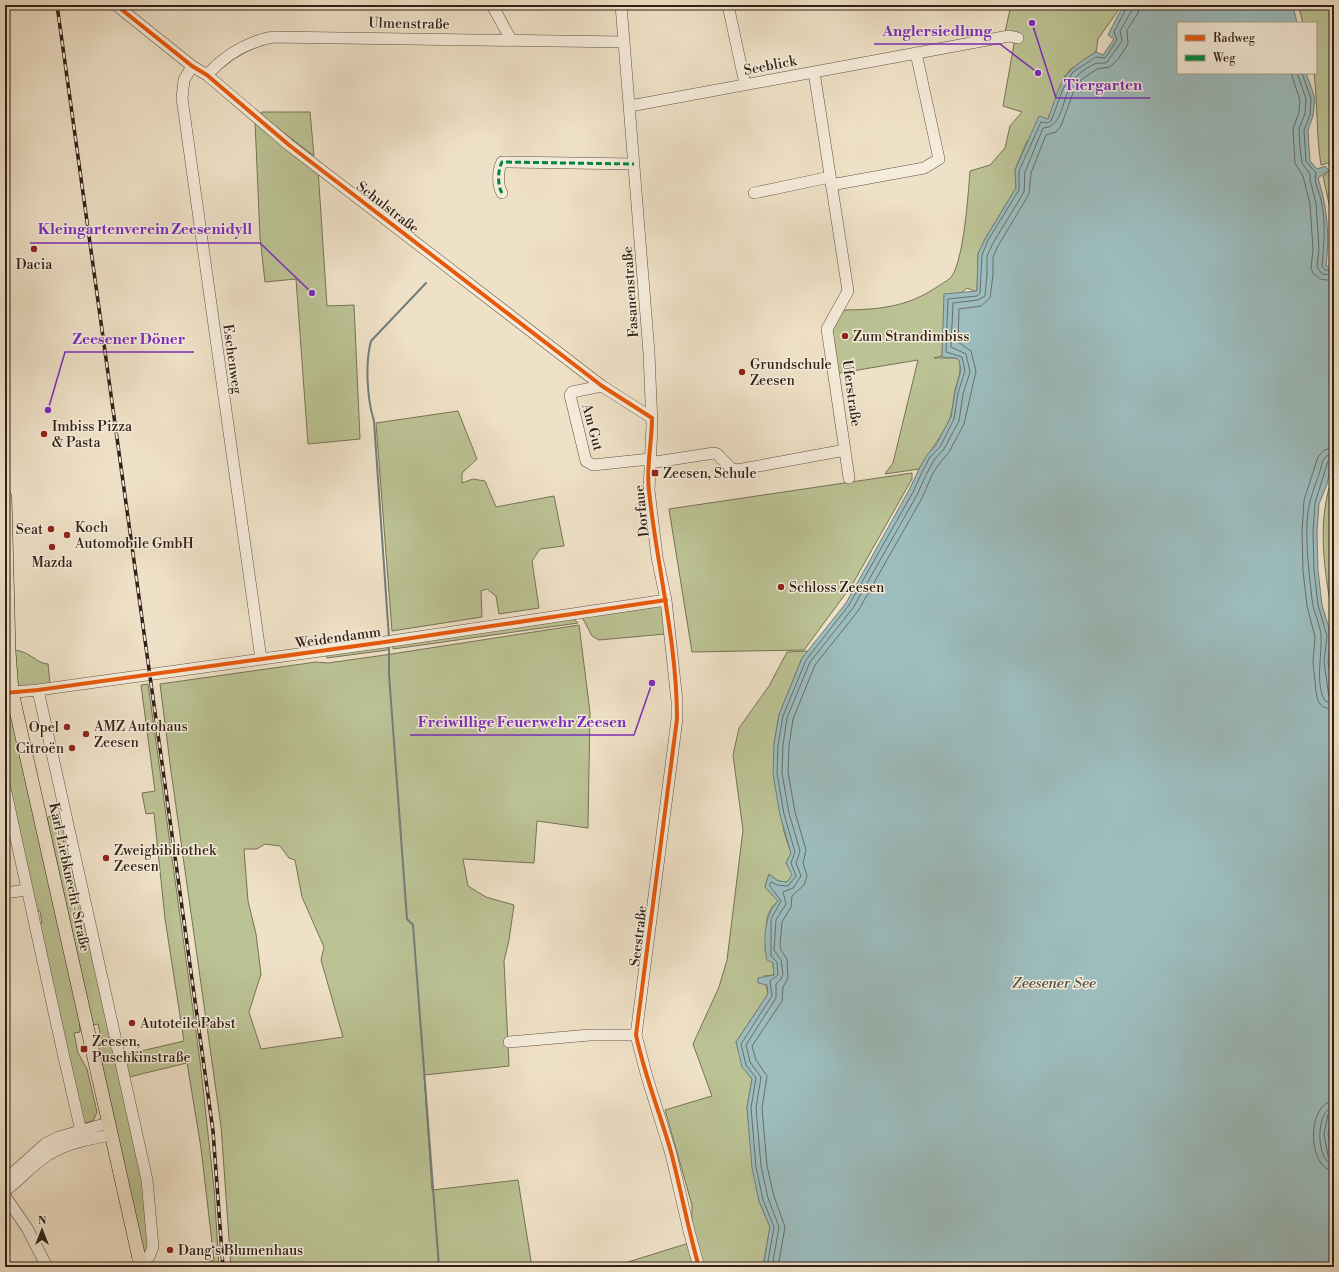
<svg xmlns="http://www.w3.org/2000/svg" width="1339" height="1272" font-family="'Libre Bodoni',serif">
<rect width="100%" height="100%" fill="#efe1c7"/>
<filter id="stains"><feTurbulence type="fractalNoise" baseFrequency=".005" numOctaves="4"/><feColorMatrix values="0 0 0 0 .2 0 0 0 0 .09 0 0 0 0 .02 0 0 0 .5 -.17"/></filter>
<radialGradient id="worn" r=".72"><stop offset=".6" stop-color="#630" stop-opacity="0"/><stop offset="1" stop-color="#630" stop-opacity=".3"/></radialGradient>
<path fill="#bbc294" stroke="#767256" fill-rule="evenodd" d="M1011,5H1122L1098,39L1096,52L1071,69L1064,77L1048,119L1027,141L1015,170L1016,188L985,239L978,254L977,292L967,288L961,293L945,295L942,356L934,358H956L959,360C962,372 958,379 955,390C953,399 953,410 950,418C942,437 929,451 919,469L885,474L893,463L918,360L834,374L828,330L838,310C877,310 907,308 940,285C943,283 950,279 952,276C964,257 968,196 970,171L990,165L1005,148L1010,126L1022,112L1003,106L1014,44L1018,36L1003,41Z
M1298,5H1334V227L1323,176L1332,169L1328,163L1321,165C1316,135 1318,104 1314,73H1316V23H1303Z
M262,112H310L314,156L261,115Z
M255,121L318,169L327,306L354,305L360,439L308,444L296,279L265,282L260,237Z
M458,411L477,459L462,473V483L473,479L485,481L496,507L554,496L564,546L540,549L532,561L539,608L499,614L496,596L487,589L481,591L482,617L392,631L376,423Z
M912,473V479L852,585L804,650L692,652L669,509Z
M1334,473V624C1325,575 1315,521 1334,473Z
M661,605L665,634L599,640L592,636L582,617Z
M573,618L578,623L393,649V643Z
M579,625L590,712L588,828L537,821L534,863L463,859L468,886L486,897L514,905L509,940L504,961L509,1066L424,1075L432,1190L518,1180L532,1267H231L221,1126L171,771L160,684L316,662L328,663L385,655ZM265,844L280,846L289,858L295,860L302,897L324,947L321,960L343,1037L261,1049L249,1012L261,974L256,934L248,901L244,849H257Z
M387,644V650L327,658L326,654Z
M14,650C30,651 37,664 48,664L50,684L20,688L16,682Z
M808,651L802,658L779,715L774,744L784,832L791,853L786,863L793,875L787,882L778,881L769,874L765,887L778,901L771,908L767,918L765,951L773,963L774,975L764,976L768,994L736,1042L747,1073L752,1079L747,1108L750,1137L759,1201L770,1227L763,1267H699L692,1243V1205L665,1110L712,1096L693,1044L719,987L727,960L743,830L733,755L739,728L769,686L787,652Z
M148,684L200,1061L214,1188L219,1267H192L214,1260L201,1148L187,1063L129,1077L124,1055L184,1041L165,919L154,813L146,814L142,793L155,791L141,685Z
M5,712H10L18,738L79,1009L80,1032L74,1033L78,1053L87,1069L97,1112L93,1121L82,1124L38,924L42,923L40,911H37L34,908L5,774Z
M55,813L62,815L67,837L63,838L71,871L76,870L138,1147L150,1247L144,1253L97,1042L102,1041L98,1024L93,1025L47,818Z
M689,1243L695,1267H612Z"/>
<path fill="#9cbcbd" stroke="#727e7b" d="M1125,5H1293L1297,23H1178V73H1306L1315,98L1313,116L1308,130L1309,147L1310,161L1317,169L1325,166L1329,170L1318,178C1327,206 1330,236 1326,266L1334,267V452L1327,484L1319,504L1317,532L1318,570L1322,605L1331,635L1328,661L1334,705V1107L1328,1134L1334,1166V1267H763L770,1227L759,1201L752,1168L747,1107L752,1079L742,1067L736,1042L768,994L767,985L758,983V978L774,975L773,963L767,960C763,941 764,915 778,901L765,887L769,874L778,881L787,882L792,875L786,863L791,853L780,815L773,774L774,744L779,715L802,658L846,603L909,490L919,469L927,455L936,445L951,417L955,392L961,370L959,360L956,358L942,357L944,294L977,291L978,254L985,239L1016,188L1015,170L1039,116L1048,119C1062,81 1059,74 1096,52L1103,55L1114,39L1108,35L1119,13Z"/>
<g fill="none" stroke-linecap="round" stroke-linejoin="round">
<path stroke="#676e6a" stroke-width="1" d="M1291,73L1300,100L1299,112L1293,129L1295,163L1303,176L1310,204L1313,249L1311,269L1314,274L1320,279L1334,281
M1297,73L1306,99L1305,114L1299,128L1300,147L1302,163L1310,174V180L1316,203L1319,249L1317,267L1322,274L1334,275
M1302,73L1311,99L1310,115L1304,130L1306,161L1316,173C1313,181 1319,191 1321,200C1326,220 1324,245 1322,266L1325,270H1334
M1334,447L1324,450L1318,457L1304,500L1302,532L1303,571L1307,606L1315,637L1313,662L1316,692L1318,701L1323,707L1334,710
M1334,453L1328,455L1323,460C1320,474 1314,487 1310,501C1303,528 1309,571 1312,599C1313,612 1321,625 1321,637C1322,656 1315,684 1325,701L1334,704
M1334,458L1328,461L1315,503L1313,532L1314,570L1318,605L1327,636L1324,662L1329,697L1334,699
M1334,1101C1306,1102 1307,1170 1334,1171
M1334,1107C1315,1108 1315,1163 1334,1165
M1334,1112L1328,1114L1324,1134L1328,1156L1334,1159
M767,1267L774,1227L763,1200L756,1167L751,1108L756,1078L746,1065L741,1044L772,996L770,981L778,975L777,962L771,956V919L781,901L770,886V883L772,882L777,885L788,886L796,876L791,863L795,852L784,814L777,773L778,745L783,716L806,660L849,605L913,492L923,470L930,457L940,447L954,419L958,393L965,371L962,357L946,352L948,299L977,296L980,293L982,255L988,240L1019,190V171L1041,122L1048,123L1051,121L1063,89L1073,72L1096,57L1105,58L1117,40L1114,32L1128,5
M772,1267L779,1227L768,1198L761,1166L756,1108L761,1077L750,1062L746,1045L776,998V984L781,979L783,974L781,960L774,950L776,920L786,904L783,892L793,888L801,876L796,863L800,851L789,813L782,773L783,745L787,718L810,662L853,608L917,495L927,473L934,460L944,449L959,421L963,394L970,372L966,354L951,347L953,303L978,300L985,296L987,274V256L993,243L1024,192L1025,172L1041,133L1043,128C1065,128 1062,89 1077,76C1081,72 1093,63 1098,63C1102,63 1103,64 1107,62L1122,41L1120,31L1132,10L1133,5
M778,1267L785,1227L774,1196L767,1166L762,1108L767,1076L756,1060L752,1046L782,1001L783,987L788,978L787,959L781,950L780,946L782,922L791,907L792,896L804,885L807,876L803,863L806,850L795,812L788,772L789,746L793,719L815,665L858,611L922,498L932,475L939,464L949,452L964,424L976,371L971,351L958,342L959,309L981,306L990,298L993,275V257L998,246L1029,194L1031,173L1046,135L1056,132L1061,126L1073,93L1081,80L1097,69L1110,67L1119,58L1128,44L1127,30L1138,13L1139,5"/>
<path stroke="#727e7b" stroke-width="2" d="M389,638L374,421C367,399 365,363 371,341L426,283
M389,644V674L407,919L413,925L439,1267"/>
<g stroke="#615143" stroke-width="12">
<path id="minor" d="M116,5L192,66L207,75L289,145L602,386L652,418
M492,5L509,36V40
M621,5L649,353L652,426L649,490L657,557L666,600L677,701V719L636,1035L647,1077L671,1154L689,1231L699,1267
M728,5L745,84
M192,66L184,80L182,98L261,659
M814,72L848,291L827,329L849,478
M207,75C225,55 246,42 273,37L623,42
M630,106L1009,36L1018,38
M831,185L924,168L939,159L916,53
M502,193C497,185 498,169 502,162L634,164
M754,193L830,177
M602,386L572,392L570,395L586,461L593,465L650,459
M649,463L714,453L717,454L732,469L737,470L845,450
M38,690L147,1180L153,1247L149,1257L138,1260
M5,693L38,690L385,642L666,600
M5,788L63,1053L83,1140
M5,893L26,890
M509,1042L590,1035H636
M5,1180L45,1144L59,1137L108,1123
M5,1191C20,1180 32,1165 48,1155C66,1143 89,1139 110,1135
M5,1196L27,1228L47,1267"/>
</g>
<g stroke="#322117" stroke-width="14">
<path id="major" d="M5,497L9,652L12,692L141,1267"/>
</g>
<use href="#minor" stroke="#f5ecdb" stroke-width="11"/>
<use href="#major" stroke="#efe1c7" stroke-width="13"/>
<g stroke="#322117" stroke-width="3.5">
<path id="rail" d="M57,5L213,1131L223,1267"/>
</g>
<use href="#rail" stroke="#f5ecdb" stroke-width="2" stroke-dasharray="6" stroke-linecap="butt"/>
<path stroke="#00873e" stroke-width="3" stroke-dasharray="6 3" stroke-linecap="butt" d="M502,193C497,185 498,169 502,162L634,164"/>
<g stroke="#f5ecdb" stroke-width="6">
<path id="cycleway" d="M116,5L192,66L207,75L289,145L602,386L652,418C652,442 646,467 649,491C657,567 677,642 677,719L636,1035C644,1074 660,1113 671,1152C681,1190 688,1229 699,1267
M5,693L38,690L385,642L666,600"/>
</g>
<use href="#cycleway" stroke="#e8590c" stroke-width="4"/>
</g>
<g fill="#8f2418" stroke="#f5ecdb" stroke-width="1.5">
<circle cx="34" cy="249" r="4"/>
<circle cx="845" cy="336" r="4"/>
<circle cx="742" cy="372" r="4"/>
<circle cx="44" cy="434" r="4"/>
<rect x="651" y="469" width="8" height="8" rx="2"/>
<circle cx="51" cy="529" r="4"/>
<circle cx="67" cy="535" r="4"/>
<circle cx="52" cy="547" r="4"/>
<circle cx="781" cy="587" r="4"/>
<circle cx="67" cy="727" r="4"/>
<circle cx="86" cy="734" r="4"/>
<circle cx="72" cy="748" r="4"/>
<circle cx="106" cy="858" r="4"/>
<circle cx="132" cy="1023" r="4"/>
<rect x="80" y="1045" width="8" height="8" rx="2"/>
<circle cx="170" cy="1250" r="4"/>
</g>
<g text-anchor="middle" stroke-width="3" stroke-linejoin="round" paint-order="stroke">
<g font-size="14" fill="#322117" stroke="#f5ecdb">
<text transform="translate(409 23) rotate(1)" y="5">Ulmenstraße</text>
<text transform="translate(770 65) rotate(-11)" y="5">Seeblick</text>
<text transform="translate(388 207) rotate(38)" y="5">Schulstraße</text>
<text transform="translate(630 292) rotate(-94)" y="5">Fasanenstraße</text>
<text transform="translate(233 359) rotate(82)" y="5">Eschenweg</text>
<text transform="translate(852 393) rotate(82)" y="5">Uferstraße</text>
<text transform="translate(593 427) rotate(75)" y="5">Am Gut</text>
<text transform="translate(641 511) rotate(-96)" y="5">Dorfaue</text>
<text transform="translate(338 637) rotate(-8)" y="5">Weidendamm</text>
<text transform="translate(70 877) rotate(78)" y="5">Karl-Liebknecht-Straße</text>
<text transform="translate(638 936) rotate(-83)" y="5">Seestraße</text>
</g>
<g font-size="14" fill="#322117" stroke="#f5ecdb" text-anchor="start">
<text x="34" y="269" text-anchor="middle">Dacia</text>
<text x="853" y="341">Zum Strandimbiss</text>
<text x="750" y="369">Grundschule<tspan x="750" dy="16">Zeesen</tspan></text>
<text x="52" y="431">Imbiss Pizza<tspan x="52" dy="16">&amp; Pasta</tspan></text>
<text x="663" y="478">Zeesen, Schule</text>
<text x="75" y="532">Koch<tspan x="75" dy="16">Automobile GmbH</tspan></text>
<text x="43" y="534" text-anchor="end">Seat</text>
<text x="52" y="567" text-anchor="middle">Mazda</text>
<text x="789" y="592">Schloss Zeesen</text>
<text x="94" y="731">AMZ Autohaus<tspan x="94" dy="16">Zeesen</tspan></text>
<text x="59" y="732" text-anchor="end">Opel</text>
<text x="64" y="753" text-anchor="end">Citroën</text>
<text x="114" y="855">Zweigbibliothek<tspan x="114" dy="16">Zeesen</tspan></text>
<text x="140" y="1028">Autoteile Pabst</text>
<text x="92" y="1046">Zeesen,<tspan x="92" dy="16">Puschkinstraße</tspan></text>
<text x="178" y="1255">Dang‘s Blumenhaus</text>
</g>
<g font-size="15" font-style="italic" fill="#525049" stroke="#f5ecdb">
<text x="1054" y="988">Zeesener See</text>
</g>
</g>
<path fill="none" stroke="#7b2cbf" stroke-width="1.5" d="M1038 73L1000 44H874M1032 23L1056 98H1150M312 293L260 243H30M48 410L65 352H194M652 683L634 735H410"/>
<g fill="#7b2cbf" stroke="#f5ecdb" stroke-width="1.5">
<circle cx="1038" cy="73" r="4"/>
<circle cx="1032" cy="23" r="4"/>
<circle cx="312" cy="293" r="4"/>
<circle cx="48" cy="410" r="4"/>
<circle cx="652" cy="683" r="4"/>
</g>
<g font-size="15" text-anchor="middle" font-weight="bold" fill="#7b2cbf" stroke="#f5ecdb" stroke-width="3" stroke-linejoin="round" paint-order="stroke">
<text x="937" y="36">Anglersiedlung</text>
<text x="1103" y="90">Tiergarten</text>
<text x="145" y="234">Kleingartenverein Zeesenidyll</text>
<text x="129" y="344">Zeesener Döner</text>
<text x="522" y="727">Freiwillige Feuerwehr Zeesen</text>
</g>
<rect width="1339" height="1272" fill="none" stroke="#efe1c7" stroke-width="20"/>
<rect x="6" y="6" width="1327" height="1260" fill="none" stroke="#322117" stroke-width="2"/>
<rect x="10" y="10" width="1319" height="1252" fill="none" stroke="#322117"/>
<rect x="1177" y="22" width="140" height="52" fill="#f5ecdb" stroke="#a79b8d"/>
<rect x="1185" y="35" width="20" height="6" fill="#e8590c" stroke="#a79b8d"/>
<text x="1213" y="42" font-size="12" fill="#322117">Radweg</text>
<rect x="1185" y="55" width="20" height="6" fill="#00873e" stroke="#a79b8d"/>
<text x="1213" y="62" font-size="12" fill="#322117">Weg</text>
<g transform="translate(42 1230)" stroke="#f5ecdb" stroke-width="3" paint-order="stroke">
<path d="M0-3L7 15L0 10L-7 15Z" fill="#322117"/>
<text y="-6" font-size="11" font-weight="bold" text-anchor="middle" fill="#322117">N</text>
</g>
<rect width="100%" height="100%" filter="url(#stains)"/>
<rect width="100%" height="100%" fill="url(#worn)"/>
</svg>
